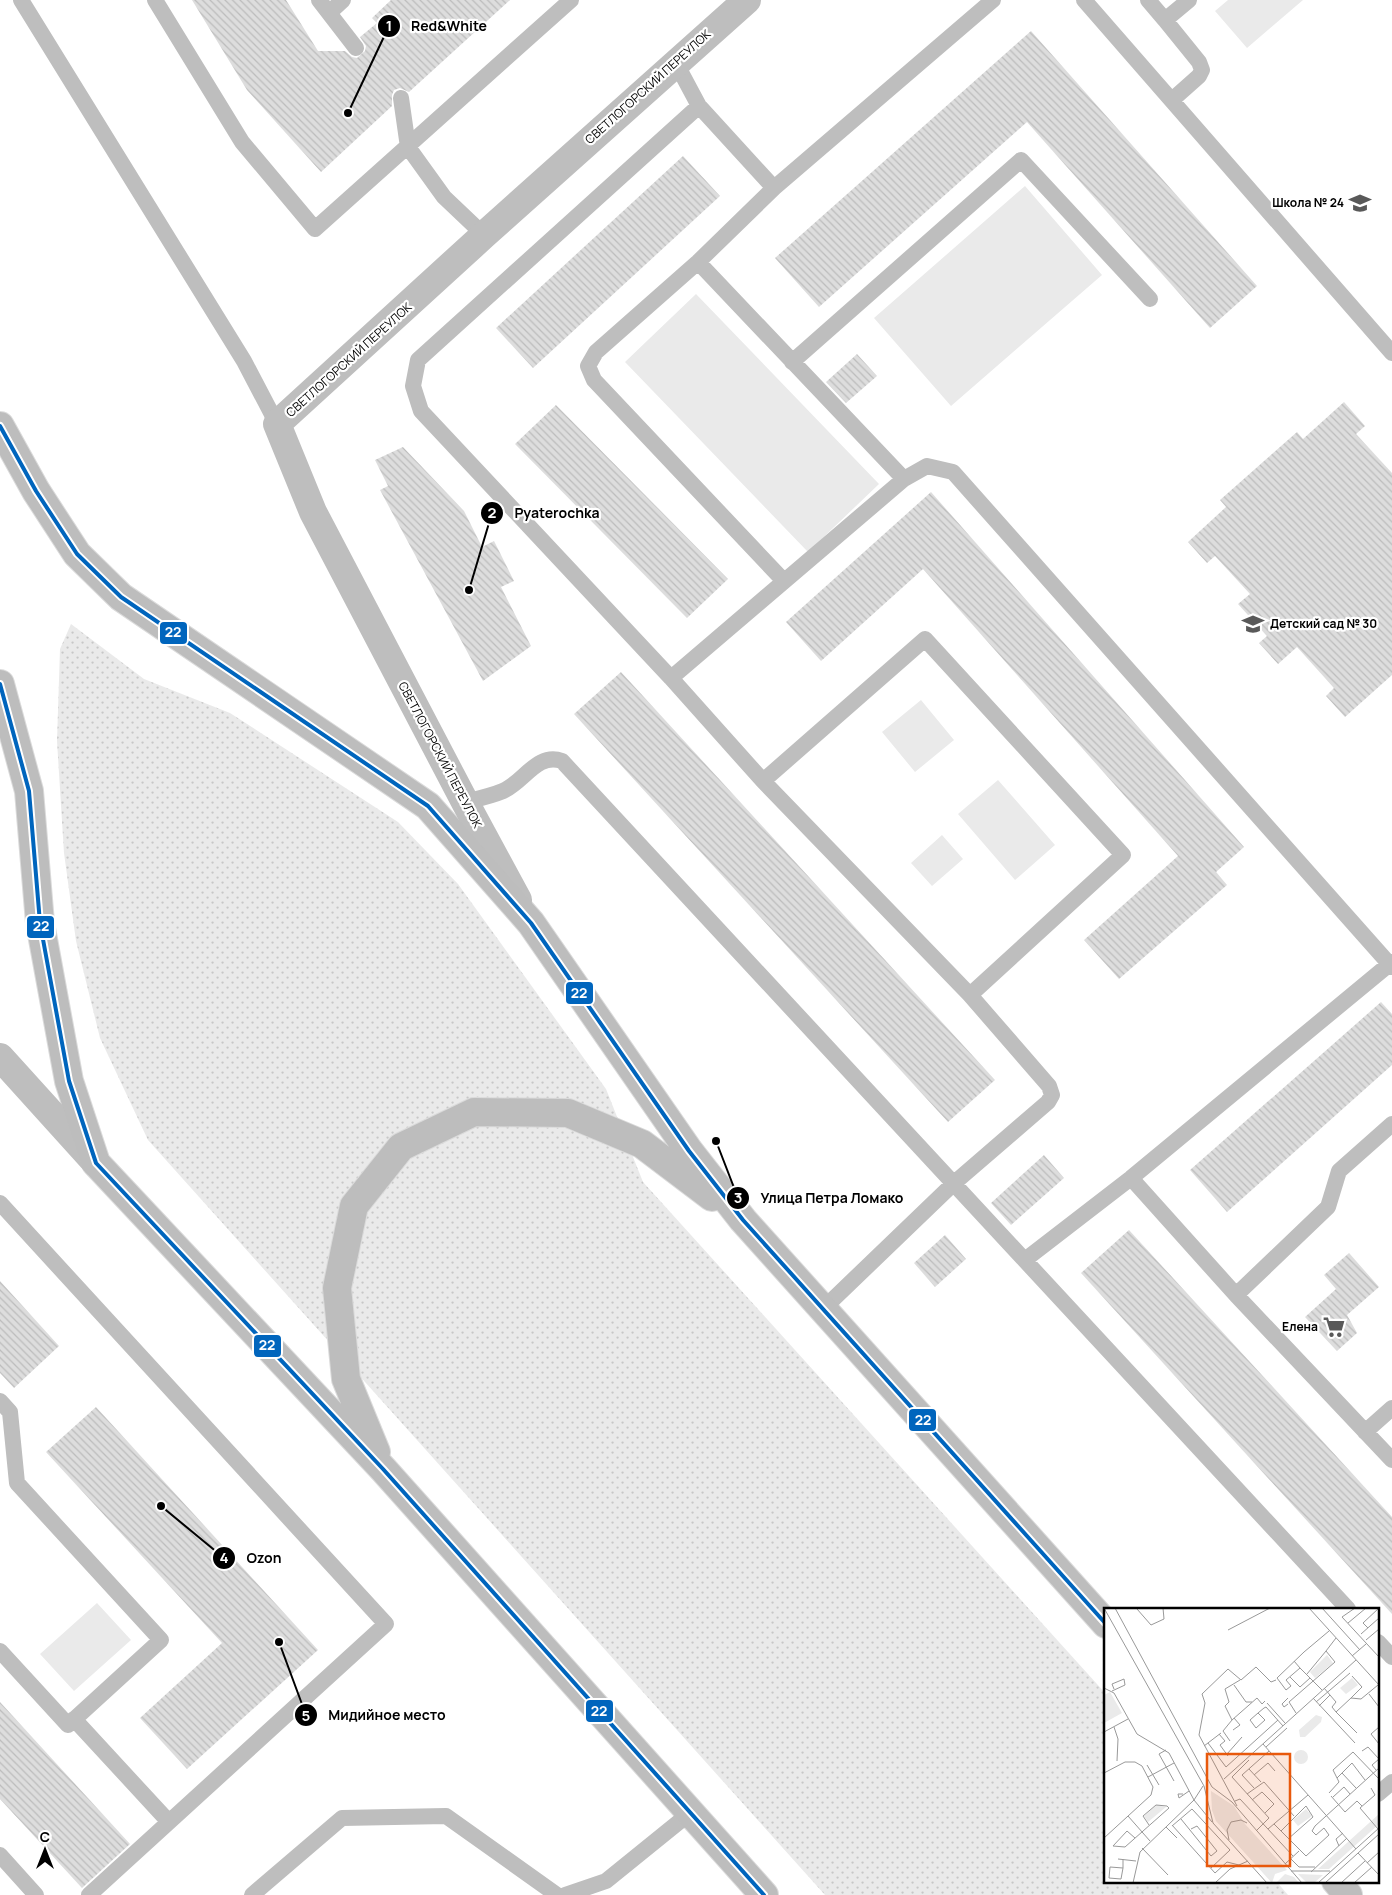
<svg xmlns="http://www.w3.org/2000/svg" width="1392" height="1895" font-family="Manrope,sans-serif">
<defs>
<pattern id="grass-dots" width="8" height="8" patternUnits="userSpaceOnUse" patternTransform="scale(1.25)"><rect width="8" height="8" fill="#eaeaea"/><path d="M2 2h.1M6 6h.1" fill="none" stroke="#c7c7c7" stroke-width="1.8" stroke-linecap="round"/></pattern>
<pattern id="building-back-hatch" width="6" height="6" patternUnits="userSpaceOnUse" patternTransform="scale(1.25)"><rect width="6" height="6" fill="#ddd"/><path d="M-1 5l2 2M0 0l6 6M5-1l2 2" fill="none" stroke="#bcbcbc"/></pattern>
</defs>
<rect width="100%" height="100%" fill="#fff"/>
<path fill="url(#grass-dots)" d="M71,624L144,679L230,713L398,822L458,884L606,1089L643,1182L1106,1694V1881H1276L1288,1895H825L148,1140L100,1038L76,941L64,853L57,741L60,649Z"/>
<path fill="#eaeaea" d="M1228,0H1303L1247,48L1215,11Z
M1025,186L1102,275L951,406L874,318Z
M696,294L879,484L808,552L625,362Z
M921,700L954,740L915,772L882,732Z
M998,780L1055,845L1015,880L958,814Z
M942,835L963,859L932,886L911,863Z
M97,1603L131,1640L74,1691L40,1654Z"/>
<path fill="url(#building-back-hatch)" d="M192,0H286L318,51H345L352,57L357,58L365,51L366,46L360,37L377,23L372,18L391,0H510L409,92L400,88L394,90L392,95V106L321,172L247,90Z
M1031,31L1257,286L1210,328L1027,122L819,307L775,258Z
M683,156L720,196L533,368L496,328Z
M857,354L877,376L846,403L826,382Z
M1344,402L1365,426L1356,434L1392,473V675L1345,717L1326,696L1334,688L1297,647L1278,664L1259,643L1267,636L1238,604L1250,594L1215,556L1207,563L1188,542L1226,507L1220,500L1297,432L1303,439Z
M556,405L728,579L687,618L515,444Z
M403,447L464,511L482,547L494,541L514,581L501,587L531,646L483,681L380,490L388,486L375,460Z
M931,492L1244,847L1216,872L1227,885L1119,979L1084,940L1178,856L923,569L821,661L786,622Z
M621,672L995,1080L948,1122L574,714Z
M1381,1002L1392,1014V1065L1227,1212L1190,1170Z
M1044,1155L1064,1178L1011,1225L991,1203Z
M1129,1230L1392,1517V1614L1081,1273Z
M945,1235L966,1259L935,1287L914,1263Z
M1349,1253L1379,1287L1347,1315L1357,1333L1337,1351L1305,1317L1336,1289L1324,1275Z
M0,1281L59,1346L14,1388L0,1373Z
M96,1407L318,1650L187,1769L140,1718L222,1643L46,1452Z
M0,1702L130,1844L82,1888L0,1799Z"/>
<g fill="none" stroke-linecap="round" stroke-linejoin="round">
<g stroke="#dbdbdb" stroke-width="30">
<path id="primary" d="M0,426L36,491L77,554L121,597L428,806L531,923L689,1151L743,1220L1106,1624
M0,684L29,791L40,923L69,1081L96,1163L383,1469L764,1895
M376,1452L346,1379L337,1288L354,1206L401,1147L474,1112L568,1113L642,1144L712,1197
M1336,1881L1348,1895"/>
</g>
<path stroke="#bebebe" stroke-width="16" d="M21,0L244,361L277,424
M155,0L242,142L315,229L571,0
M319,0L356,48
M1084,0L1392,353
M1148,0L1165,20
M330,12L343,0
M676,63L699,106L774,188
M401,98L408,147L444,197L484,235
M1172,100L1199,76L1202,70L1199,62L1165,20L1189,0
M699,106L418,360L413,386L421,411L671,678L763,781L970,995L1049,1086L1052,1095L1048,1102L953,1184L823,1309
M698,262L904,479
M792,362L1021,160L1150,299
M783,580L594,380L588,366L596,352L698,262L774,188L993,0
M671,678L904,479L927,466L953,472L1392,967
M763,781L925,639L1123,855L970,995
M465,802C477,799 491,796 503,791C524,782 537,752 562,761L1348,1609
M1131,1178L1236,1295L1392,1460
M0,1203L386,1624L89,1895
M1026,1259L1131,1178L1392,962
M1236,1295L1328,1207L1339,1171L1392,1124
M0,1401L10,1412L17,1483L161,1640L68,1725L0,1651
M1365,1432L1392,1408
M1378,1642L1392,1657
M74,1719L169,1822
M1378,1794L1392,1782
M0,1855L36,1895
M252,1895L342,1818L446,1816L557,1895
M565,1895L606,1881L690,1813"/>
<path stroke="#bebebe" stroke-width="28" d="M518,900L465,802L313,512L277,424L484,235L747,0
M0,1057L96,1163"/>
<use href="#primary" stroke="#bdbdbd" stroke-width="28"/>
<g stroke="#fff" stroke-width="8">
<path id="bus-1" d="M0,426L36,491L77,554L121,597L428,806L531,923L689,1151L743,1220L1106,1624
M0,684L29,791L40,923L69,1081L96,1163L383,1469L764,1895"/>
</g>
<use href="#bus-1" stroke="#0065bd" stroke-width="4"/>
</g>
<defs>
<g id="school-bare" transform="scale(1.725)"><path d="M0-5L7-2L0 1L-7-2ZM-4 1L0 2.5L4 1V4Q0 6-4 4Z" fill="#595959" stroke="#fff" stroke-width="2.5" paint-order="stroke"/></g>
<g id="supermarket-bare" transform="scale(1.725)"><path d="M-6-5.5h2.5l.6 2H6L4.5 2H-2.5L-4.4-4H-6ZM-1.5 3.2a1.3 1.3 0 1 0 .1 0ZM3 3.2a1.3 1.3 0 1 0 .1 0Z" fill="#595959" stroke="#fff" stroke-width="2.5" paint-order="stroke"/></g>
</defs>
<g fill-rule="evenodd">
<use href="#school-bare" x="1360" y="203"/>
<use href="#school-bare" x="1253" y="624"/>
<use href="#supermarket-bare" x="1334" y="1327"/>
</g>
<g text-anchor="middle" stroke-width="4.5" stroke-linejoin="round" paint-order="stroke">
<g font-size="12" fill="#000" stroke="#fff">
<text transform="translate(648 87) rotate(-42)" y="4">СВЕТЛОГОРСКИЙ ПЕРЕУЛОК</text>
<text transform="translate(349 360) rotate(-42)" y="4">СВЕТЛОГОРСКИЙ ПЕРЕУЛОК</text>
<text transform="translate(440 755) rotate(62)" y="4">СВЕТЛОГОРСКИЙ ПЕРЕУЛОК</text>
</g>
<g font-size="12" font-weight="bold" fill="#000" stroke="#fff" text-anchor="end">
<text x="1344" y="207">Школа № 24</text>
<text x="1270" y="628" text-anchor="start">Детский сад № 30</text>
<text x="1318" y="1331">Елена</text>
</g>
</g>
<g transform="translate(1104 1608)">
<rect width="275" height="275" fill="#fff"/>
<path d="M6,84L18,105L0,115V87ZM107,183L130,198L141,216L183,262L171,266L168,275L112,213L108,202ZM275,206V216L225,261H214ZM181,266L190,269L195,275H172ZM194,266L219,267L210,275H203Z" fill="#eaeaea"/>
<path d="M223,47L229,55L211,70L206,64ZM248,70L254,77L242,86L236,80ZM212,107L218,109L217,114L201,129H196L195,122ZM190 149a7 7 0 1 1 14 0a7 7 0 1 1-14 0ZM52,197L62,199L44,214L40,208ZM202,201L208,208L194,218L189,212Z" fill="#eaeaea"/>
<path fill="none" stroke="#999" stroke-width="1" d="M0,0L100,178L109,215L163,275M11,0L108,179L128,194L198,275M205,0L275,77M218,0L256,42M251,0L238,9L275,49M33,1L47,17L60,11L59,0M244,15L262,0M264,20L259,15L275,0M124,22L166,0M257,26L275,10M262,32L275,21M248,48L262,36M190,53L196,60L182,72L187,78L182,82L173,70L200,44L225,23M196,60L218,82M203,66L222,43M186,69L196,79L206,70M130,77L142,94H148M0,80L10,85L33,126L65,145L90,192L108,214M220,80L232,94L228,99L232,104L247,90L257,91L274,77M8,83L21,77L20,71L8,76L10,81M265,86L275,99M184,90L178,96L180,99L184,96M209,90L251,135M247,90L258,79L248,68M212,94L246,65M163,95L181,115M215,98L226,87M232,104L253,125M154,105L161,112L152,120L146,112L154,105L160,100L162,99L179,118M192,105L185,94L231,54L222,43L232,30M128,112L153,90L158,96L161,93M10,119L14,131L13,153M275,119L267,126L275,136M129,122L136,117L130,110M0,124L24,111M115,126L121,133L116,137L124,148M126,133L119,123L128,112L121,98L125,94L121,81L136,72M104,135L122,159L174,112M159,136L252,241M100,138L117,125M162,139L183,120M62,142L55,146L70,173M258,143L264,139L275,151M123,146L138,129M145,152L128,169L165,210L152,223M43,157L55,177M145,161L157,174M272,162L268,157L275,151M0,165L21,154H31L38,158L49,179L47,187L0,230M238,165L252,180M150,167L164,155L171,163M44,169L70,155M233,170L248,155L261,172M120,171L252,52M150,180L138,167L165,143M267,180L271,187L256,200L274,221M225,185L235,174L229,162L249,144L275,171M79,186H74L75,190L85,183M143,186L160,174L190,208M227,188L241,204L253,193L258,198M229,189L240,179L246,186M90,192L99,178M148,192L158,184L170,196L161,205M131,193L136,191L189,248M133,198L95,127L101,95L98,86L124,61L137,72L152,59L167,74L172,72M24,208L46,233M77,211L107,248L113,243L93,218L87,221M170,216L202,248L225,227L220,220L212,227L208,223L211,218L275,160M68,217L111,265L123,254L139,258M68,218L88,201L126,242L107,260M62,219L73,230M164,221L204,187M177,223L202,198L209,209L184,231M31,230L23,223L9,238L21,239L65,200L63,198L52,197L39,208L45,217M125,232L123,222L127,214L137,212L143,215M235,238L232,231L239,225M38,240L64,267M254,245L275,267M14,251L32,253M187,251L195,259H211M263,255L275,244M181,256L195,243M19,260L17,271L5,270L6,259L19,260V251M187,263H226M207,264L243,230M29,275L36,244L90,192M111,275L126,261L144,253M214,275L275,220M221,275L275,226M237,275L261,253M250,275L268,259"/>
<path fill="#e8590c" fill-opacity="0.15" stroke="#e8590c" stroke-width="2.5" d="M103,146H186V258H103Z"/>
<rect width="275" height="275" fill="none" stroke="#000" stroke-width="2.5"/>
</g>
<path fill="none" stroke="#000" stroke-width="2" d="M348 113L389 26M469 590L492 513M716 1141L738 1198M161 1506L224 1558M279 1642L306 1715"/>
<g fill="#000" stroke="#fff" stroke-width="2">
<circle cx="348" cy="113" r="5"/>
<circle cx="469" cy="590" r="5"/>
<circle cx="716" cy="1141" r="5"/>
<circle cx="161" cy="1506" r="5"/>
<circle cx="279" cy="1642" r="5"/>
<circle cx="389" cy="26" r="12"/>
<circle cx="492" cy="513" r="12"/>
<circle cx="738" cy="1198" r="12"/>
<circle cx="224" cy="1558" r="12"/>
<circle cx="306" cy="1715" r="12"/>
</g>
<g font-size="15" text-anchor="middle" font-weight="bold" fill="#fff">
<text x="389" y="31">1</text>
<text x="492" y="518">2</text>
<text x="738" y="1203">3</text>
<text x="224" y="1563">4</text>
<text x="306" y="1721">5</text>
</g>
<g font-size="14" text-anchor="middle" font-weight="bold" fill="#000" stroke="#fff" stroke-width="4.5" stroke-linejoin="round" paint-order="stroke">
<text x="449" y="31">Red&amp;White</text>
<text x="557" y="518">Pyaterochka</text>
<text x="832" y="1203">Улица Петра Ломако</text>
<text x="264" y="1563">Ozon</text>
<text x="387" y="1720">Мидийное место</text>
</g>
<g stroke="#fff" stroke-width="2">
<rect x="159" y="621" width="29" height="24" rx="5" fill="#0065bd"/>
<rect x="26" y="915" width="29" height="24" rx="5" fill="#0065bd"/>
<rect x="565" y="981" width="29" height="24" rx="5" fill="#0065bd"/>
<rect x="253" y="1334" width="29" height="24" rx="5" fill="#0065bd"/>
<rect x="908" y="1408" width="29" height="24" rx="5" fill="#0065bd"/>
<rect x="585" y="1699" width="29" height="24" rx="5" fill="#0065bd"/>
</g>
<g font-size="14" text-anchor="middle" font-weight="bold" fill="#fff">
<text x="173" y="637">22</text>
<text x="41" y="931">22</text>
<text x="579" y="998">22</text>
<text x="267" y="1350">22</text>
<text x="923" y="1425">22</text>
<text x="599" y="1716">22</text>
</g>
<g transform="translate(45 1850)" stroke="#ffffff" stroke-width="4" paint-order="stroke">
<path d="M0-4L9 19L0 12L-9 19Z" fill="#000000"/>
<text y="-8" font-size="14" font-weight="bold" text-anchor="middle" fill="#000000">С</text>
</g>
</svg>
